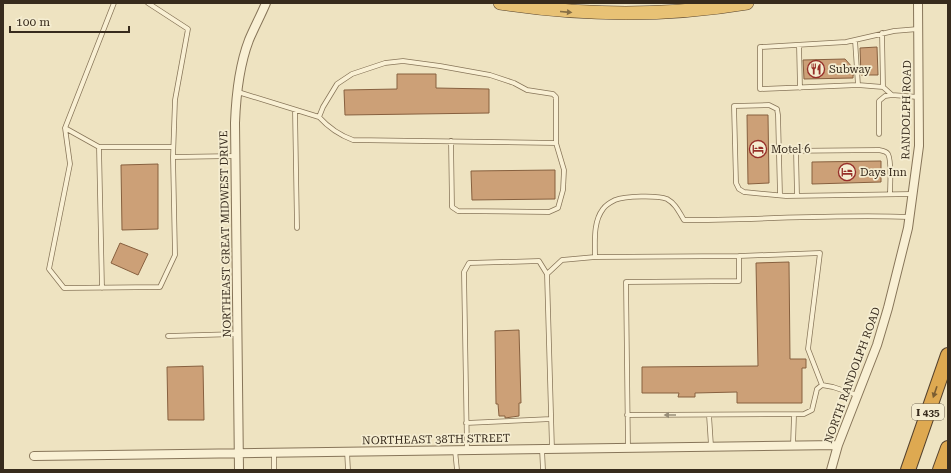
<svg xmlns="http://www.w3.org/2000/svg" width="951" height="473" font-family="'Roboto Serif',serif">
<rect width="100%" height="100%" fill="#eee3c1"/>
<path fill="#cca077" stroke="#87603f" d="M877,47L878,75H861L860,48Z
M845,59L853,68L854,75H853V78L804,79L803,60Z
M397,74H436V88L489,89V113L345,115L344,90L397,89Z
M747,115H768L769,183L748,184Z
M881,161V182L812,184V162Z
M158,164V229L122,230L121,165Z
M555,170V199L472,200L471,171Z
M120,243L148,254L138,275L111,263Z
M789,262L790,359H806V368H802V403H737V392L695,393V397H678L679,393H642V367L758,366L756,263Z
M519,330L521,403H519V416L505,418V416H499L498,404H496L495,331Z
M203,366L204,420H168L167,367Z"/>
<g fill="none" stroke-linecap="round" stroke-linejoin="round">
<g stroke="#877559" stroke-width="5.5">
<path id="service" d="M114,3L65,128L70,164L49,269L64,288L160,287L175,255L173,157L175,100L188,29L148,3
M918,29L894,31L846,42L760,47V89L858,85L883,87L892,95L918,97
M882,33L883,87
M855,40L858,85
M799,45L800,88
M238,92L319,117C329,128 339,135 353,140L556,143L564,170L563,190L558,208L549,212L458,211L452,207L451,141
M295,110L297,228
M319,117L323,107L337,84L352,74L385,63L403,61L440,66L490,75L514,83L527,90L553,94L556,97V143
M65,128L99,147
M879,134V101L885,96L892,95
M779,151L879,150C883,151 886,151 888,154C892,161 890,185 890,194
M796,151L797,196
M173,157L235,156
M780,195L778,115L777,109L769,105L734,106L736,183L739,189L744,192L786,196L912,194
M739,256L595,257C595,241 593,222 603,209C605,206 611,202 615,200C625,196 657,195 667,199C676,204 679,212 684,220C759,220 834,214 909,217
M547,274L562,260L595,257
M102,288L99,147H173
M168,336L237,334
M627,415L804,414L812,410L817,389L822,385L833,387L857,395
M709,415L711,446
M466,423L551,419
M793,445L794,415
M628,448L626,282L739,281V256L820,253L808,349L822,385
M542,449L543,470
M455,450L457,470
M467,450L464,272L469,263L539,261L547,274L552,449
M347,451L348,470
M274,453V470"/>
</g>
<g stroke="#877559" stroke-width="10">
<path id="minor" d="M34,456L838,445
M239,470L235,123C236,96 239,66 249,40C254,28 261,15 266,3
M831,470L838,445L877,345L888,308L908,228L919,146L918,3"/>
</g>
<g stroke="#55422d" stroke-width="14">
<path id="trunk" d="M500,3C584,16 663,17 747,3"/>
</g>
<g stroke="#55422d" stroke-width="16">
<path id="motorway" d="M908,470L948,355
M940,470L948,448"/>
</g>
<use href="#service" stroke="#f9f0d4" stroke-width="4"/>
<use href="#minor" stroke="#f9f0d4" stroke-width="8"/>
<use href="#trunk" stroke="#e8c275" stroke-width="13"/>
<use href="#motorway" stroke="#dea951" stroke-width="14"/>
</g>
<defs><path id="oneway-solid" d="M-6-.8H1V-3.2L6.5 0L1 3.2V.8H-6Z"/></defs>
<use fill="#876f45" href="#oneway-solid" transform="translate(566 12) rotate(5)"/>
<use fill="#7a5d32" href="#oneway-solid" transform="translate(935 392) rotate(109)"/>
<use fill="#988e78" href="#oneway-solid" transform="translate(670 415) rotate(-180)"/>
<defs>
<g id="restaurant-ring" transform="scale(0.9)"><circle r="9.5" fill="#f5edd1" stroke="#972f29" stroke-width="1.5"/><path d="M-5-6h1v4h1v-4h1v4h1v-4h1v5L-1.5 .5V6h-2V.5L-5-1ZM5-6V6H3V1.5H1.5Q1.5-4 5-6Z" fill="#972f29"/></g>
<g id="hotel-ring" transform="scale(0.9)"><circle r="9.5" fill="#f5edd1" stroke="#972f29" stroke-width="1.5"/><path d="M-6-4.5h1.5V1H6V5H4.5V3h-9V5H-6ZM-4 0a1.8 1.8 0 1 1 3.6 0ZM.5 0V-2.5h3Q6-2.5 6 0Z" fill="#972f29"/></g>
</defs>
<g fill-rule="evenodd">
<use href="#restaurant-ring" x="816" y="69"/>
<use href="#hotel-ring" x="758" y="149"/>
<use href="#hotel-ring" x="847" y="172"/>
</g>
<g text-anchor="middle" stroke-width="3.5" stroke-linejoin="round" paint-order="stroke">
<rect fill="#f5edd1" stroke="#706553" stroke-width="1" x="912" y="404" width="32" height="16" rx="3"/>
<g font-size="10" font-weight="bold" fill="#372b1d">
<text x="928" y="416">I 435</text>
</g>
<g font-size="11" fill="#372b1d" stroke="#f5edd1" text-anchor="start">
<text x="829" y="73">Subway</text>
<text x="771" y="153">Motel 6</text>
<text x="860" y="176">Days Inn</text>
</g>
<g font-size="11" fill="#372b1d" stroke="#f5edd1">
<text transform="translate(906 110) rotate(-89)" y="4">RANDOLPH ROAD</text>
<text transform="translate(225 234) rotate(-91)" y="4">NORTHEAST GREAT MIDWEST DRIVE</text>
<text transform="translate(852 375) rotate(-70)" y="4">NORTH RANDOLPH ROAD</text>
<text transform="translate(436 439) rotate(-1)" y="4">NORTHEAST 38TH STREET</text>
</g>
</g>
<rect width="951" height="473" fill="none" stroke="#372b1d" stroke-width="8"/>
<path d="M10 26v6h119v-6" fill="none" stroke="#372b1d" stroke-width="2"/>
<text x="16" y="26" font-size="12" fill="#372b1d" stroke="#f5edd1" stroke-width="3" paint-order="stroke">100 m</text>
</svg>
